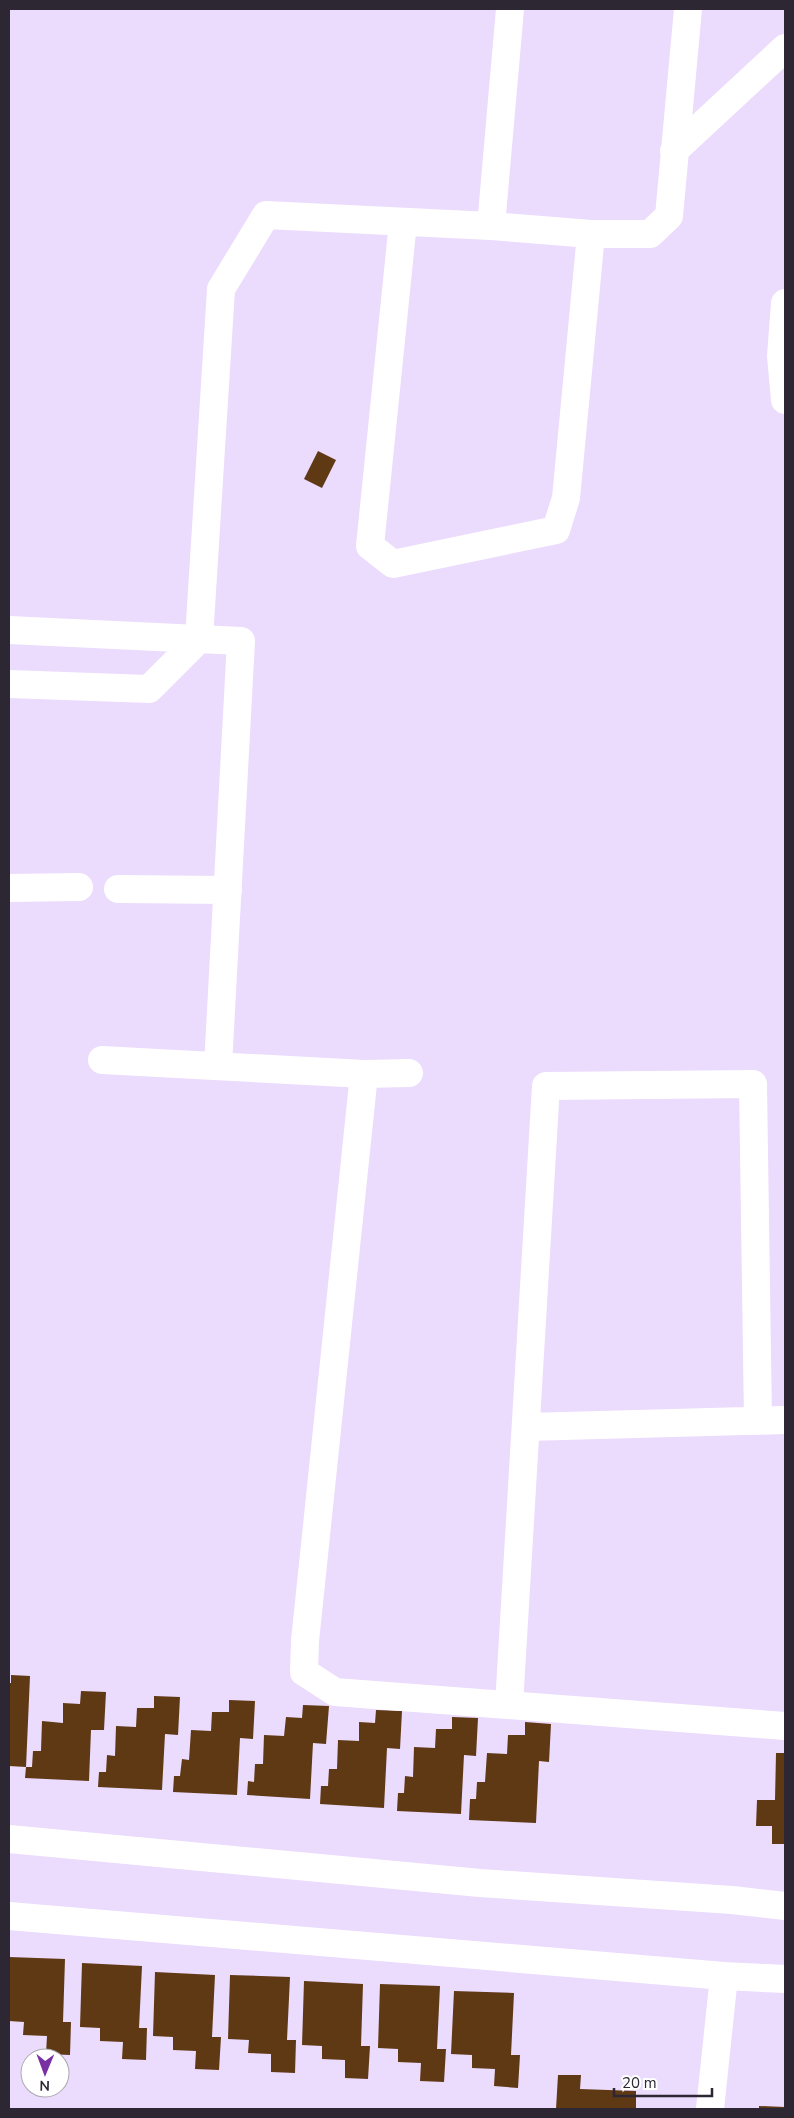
<svg xmlns="http://www.w3.org/2000/svg" width="794" height="2118" font-family="'Nunito Sans',sans-serif">
<rect width="100%" height="100%" fill="#ebdbfd"/>
<path fill="#5f3814" d="M318,451L336,460L322,488L304,479Z
M11,1675L30,1676L26,1767L9,1766V1683H11Z
M81,1691L106,1692L104,1730H91L89,1781L25,1778L26,1767H32L33,1751H41L42,1721L63,1723V1703L80,1704Z
M154,1696L180,1697L178,1735L165,1734L162,1790L98,1787L99,1772H106L107,1755L115,1756L116,1726L136,1727L137,1708H154Z
M229,1700L255,1701L253,1739L240,1738L237,1795L173,1792L174,1776H180L182,1759L189,1760L191,1730L211,1731L212,1712H229Z
M303,1705L329,1706L326,1744L313,1743L310,1799L247,1795L248,1781L254,1782L255,1764H263L264,1735L284,1736L286,1717L302,1718Z
M376,1710L402,1711L400,1749L387,1748L384,1808L320,1804L321,1786H328L329,1769H337L338,1740L359,1741V1722L375,1723Z
M452,1717L478,1718L476,1756L464,1755L461,1814L397,1811L398,1793H404L405,1776L413,1777L414,1747L435,1748L436,1729H452Z
M525,1722L551,1724L549,1762L539,1761L536,1823L469,1820L470,1799H476L477,1782H485L487,1753L507,1754L508,1735H525Z
M776,1753H785V1844H772V1826H756L757,1800H775Z
M9,1957L65,1959L63,2022H71L70,2055L46,2054L47,2036L23,2035L24,2022L9,2021Z
M82,1963L142,1966L139,2028H147L146,2060L122,2059L123,2042L100,2041V2028L80,2027Z
M155,1972L215,1975L212,2037H221L219,2070L195,2069L196,2051L173,2050V2037L153,2036Z
M230,1975L290,1977L287,2040H296L295,2073L271,2072V2054L248,2053L249,2040L228,2039Z
M304,1981L363,1984L361,2046H370L368,2079L345,2078V2060L322,2059V2046L302,2045Z
M380,1984L440,1986L437,2049H446L444,2082L420,2081L421,2063L398,2062V2049L378,2048Z
M454,1991L514,1993L511,2055H520L518,2088L494,2086L495,2069L472,2068V2055L451,2054Z
M558,2075H581L580,2089L636,2091V2109H556Z
M759,2106L785,2107V2109H759Z"/>
<g fill="none" stroke-linecap="round" stroke-linejoin="round">
<path stroke="#fff" stroke-width="28" d="M674,151L785,48
M403,222L370,546L393,564L556,530L566,498L591,234
M491,226L510,9
M785,303L781,356L785,400
M9,630L241,641L218,1066
M9,684L149,689L199,639L221,289L266,215L491,226L591,234H650L669,216L688,9
M9,888L79,887
M118,889L228,890
M102,1060L364,1074L409,1073
M364,1074L305,1641L304,1672L335,1692L785,1726
M527,1427L785,1420
M509,1705L546,1086L753,1084L758,1421
M9,1839L480,1883L732,1900L785,1906
M9,1916L724,1976L785,1979
M710,2109L724,1976"/>
</g>
<rect width="794" height="2118" fill="none" stroke="#2d2734" stroke-width="20"/>
<g transform="translate(45 2073) rotate(181)"><circle r="24" fill="#ffffff" stroke="#aba9ae"/>
<path d="M0-4L9 19L0 12L-9 19Z" fill="#7930a2"/>
<text y="-8" font-size="14" font-weight="bold" text-anchor="middle" fill="#2d2734">N</text>
</g>
<path d="M614 2088v8h98v-8" fill="none" stroke="#2d2734" stroke-width="2.5"/>
<text x="622" y="2088" font-size="15" fill="#2d2734" stroke="#ffffff" stroke-width="4" paint-order="stroke">20 m</text>
</svg>
